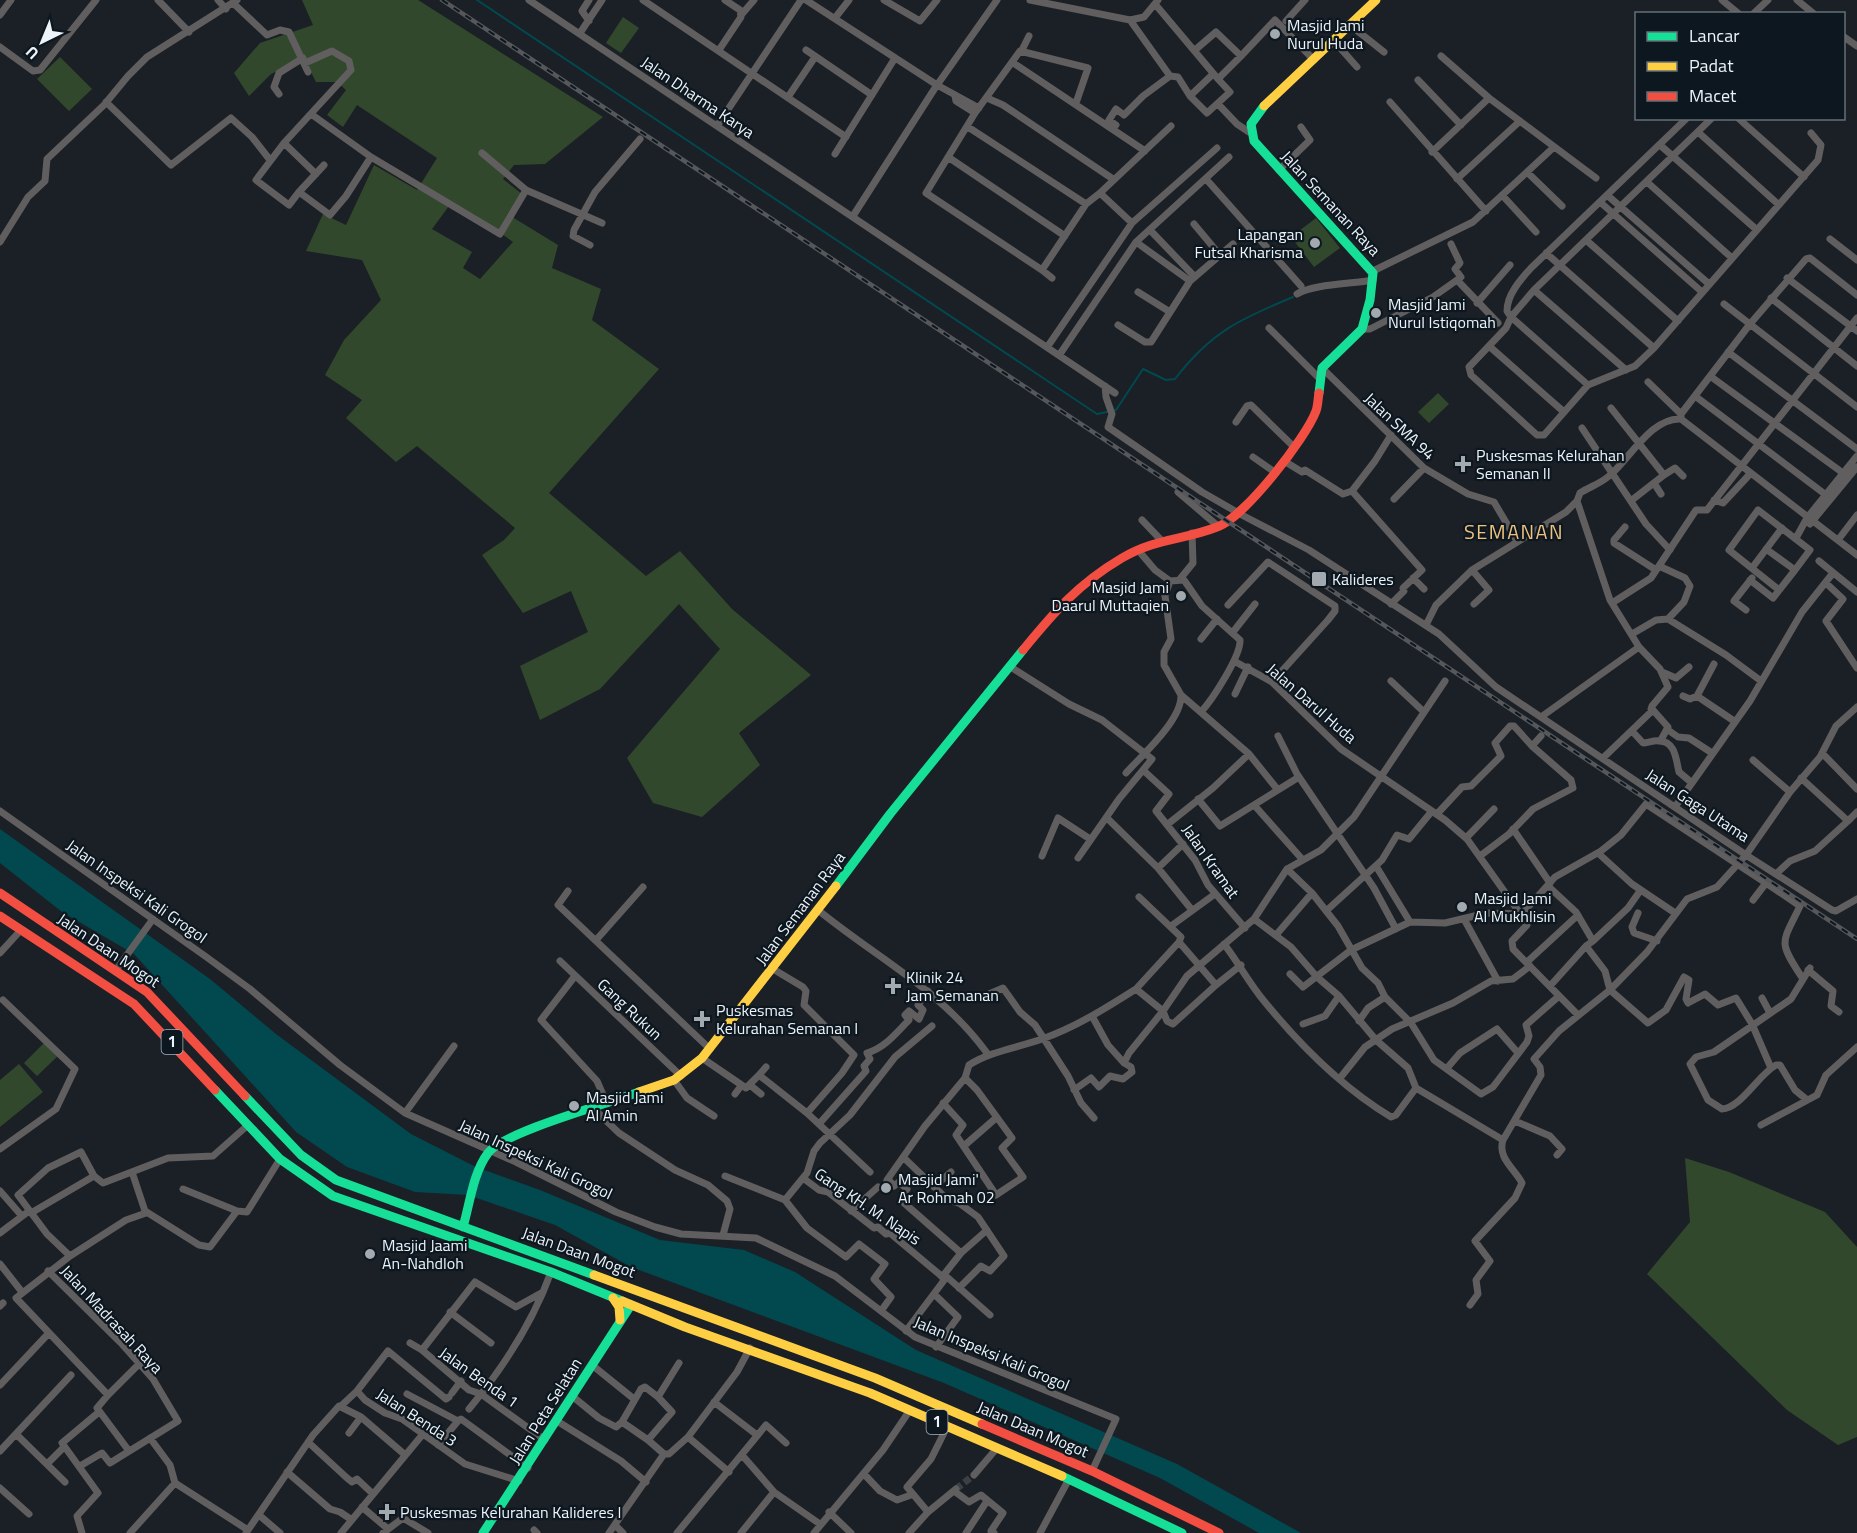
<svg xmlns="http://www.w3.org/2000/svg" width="1857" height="1533" font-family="'Titillium Web',sans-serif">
<rect width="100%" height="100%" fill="#1a2025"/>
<path fill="#32482c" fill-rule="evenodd" d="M302,0H418L603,117L545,164L514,165L503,179L522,194L509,215L558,245L552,268L601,289L592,320L659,369L549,493L646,576L680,551L732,609L811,675L739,733L760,765L702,817L653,803L627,758L720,649L679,604L600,689L540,720L520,666L588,632L571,591L523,613L482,555L504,540L515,528L417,446L396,462L346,418L362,400L325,375L344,340L381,300L362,260L306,251L323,214L346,225L374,165L417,190L437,158L357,105L343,127L327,115L346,90L337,82H316L304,58L271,74L249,96L234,73L260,43L313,25ZM449,206L475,215L513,242L480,279L463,268L472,252L432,229Z
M623,17L639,28L621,53L606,43Z
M60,57L92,89L69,111L37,79Z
M1316,218L1340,248L1314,267L1291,237Z
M1438,393L1449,404L1429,423L1418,412Z
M48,1039L61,1053L37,1076L24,1063Z
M19,1064L43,1092L0,1127V1080Z
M1685,1158L1729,1172L1825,1212L1857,1247V1437L1838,1445L1787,1410L1647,1274L1690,1222Z"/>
<path fill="#02484f" d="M0,829L210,979L276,1034L411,1134L476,1167L540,1190L660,1240L744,1250L795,1272L916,1350L1177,1464L1301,1533H1259L1160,1478L944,1383L631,1267L555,1225L468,1195L415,1192L347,1167L296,1132L134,954L62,912L0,863Z"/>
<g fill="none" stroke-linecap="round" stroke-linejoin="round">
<path stroke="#02484f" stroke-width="2" d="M477,0L1097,414L1116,410L1143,369L1166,380L1175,379C1211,332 1240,319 1293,297"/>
<path stroke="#3a4045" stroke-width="7" stroke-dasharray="7 3.5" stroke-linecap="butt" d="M956,1489L974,1475"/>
<path stroke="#605e5e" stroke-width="7" d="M158,0L189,32
M218,0L226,9
M529,0L1115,393
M643,0L846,137
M806,0L937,85L979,108
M884,0L920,21L937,0
M1030,0L1130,20L1144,17L1158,0
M1722,0L1739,14
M1797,0L1814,14
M233,3L267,35L280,30L289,32L308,72
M1155,4L1218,79L1241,56L1216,32L1195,50
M742,14L754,0
M1753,14L1768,0
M0,15L11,0
M835,18L849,0
M1130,20L1170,76
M589,21L582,11L589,0
M1286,21L1305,0
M1350,25L1384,52
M580,33L602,0
M1844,37L1857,46
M1334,41L1357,67
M0,47L33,71L40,70L96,0
M719,50L741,17L740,10L725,0
M806,50L872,95
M1022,50L1029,36
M1241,56L1275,20L1314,60
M1441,56L1489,98L1596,178
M1012,62L1145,151
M305,63L332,51L349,61L351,70L284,143L256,180L289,205L299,192L330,215L346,196L371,157
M1213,74L1190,96L1207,113L1230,92L1218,79
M1170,76L1178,77L1190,96
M1418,80L1461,125
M279,94L274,87L279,73L303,58
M955,96L956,101L975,113
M788,97L815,57
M987,98L1003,105L1113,179
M106,102L171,165L231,118L252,137L270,160
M1390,102L1486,211
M1076,103L1088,68L1020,51L975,113L926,193L1042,270L1086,204L1100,193
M1218,104L1237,124L1249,132
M311,114L371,157L500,234L526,190L482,153
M1712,118L1534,290L1511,317L1506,328L1469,367L1471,375L1537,435H1544L1588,385L1635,366L1654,348L1818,160L1821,145L1811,133
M1738,118L1804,177
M1116,125L1109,120L1116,109L1124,115L1143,96L1170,76
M717,126L801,0
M968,127L1086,204
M1698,132L1779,205
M284,143L316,174
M1660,145L1757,230
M1432,152L1489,98
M835,154L895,58
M948,157L1065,236
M1279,170L1310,140L1301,127
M1527,172L1562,206
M1206,179L1301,286
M1457,179L1520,121
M1647,182L1732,258
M526,190L602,223
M299,192L324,165
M1502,195L1536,232
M1607,195L1709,284
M1600,202L1702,292
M853,216L935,88L997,0
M1132,223L1100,193L1171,126
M1194,224L1219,254
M1150,230L1194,276
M1830,239L1857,260
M1586,240L1678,321
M0,242L28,197L45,181L47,159L104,105L128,76L147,57L237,0
M1136,242L1190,281L1233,244
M1451,244L1460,263L1455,269L1461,277L1457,280L1498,323
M590,245L573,236L574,230L595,192L640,139
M1546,253L1654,348
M1042,270L1052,278
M1373,271L1473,222L1554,147
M1787,278L1857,331
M1534,290L1626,370
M1138,292L1170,312
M1297,294C1313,284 1352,284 1373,280
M1771,298L1857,366
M1477,303L1510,265
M1724,304L1857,407
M1118,325L1145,342H1151L1190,281
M1269,328L1319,378
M1362,329H1370L1433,297L1457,280
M1048,346L1132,223L1217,148
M1489,346L1564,412
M1728,352L1857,449
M1060,354L1136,242L1229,157
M1322,368L1424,468L1468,494L1494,502L1517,541
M1710,376L1843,473
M1648,382L1681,414
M1588,385L1511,317L1507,311C1507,295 1520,280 1531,268L1687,118
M1105,386L1106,397L1112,414L1108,427L1202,492L1235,511
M1695,396L1826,495
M1611,408L1664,475L1632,500
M1681,419V414L1750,324L1806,259L1810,258L1857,295
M1681,419L1857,555
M1236,422L1247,406L1251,405L1293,446
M1582,428L1646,524L1670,550
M1253,457L1276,473
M1284,461L1302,472L1305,470L1343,494L1352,491L1422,570L1403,588L1404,591L1391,604
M1664,475L1675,468L1683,476
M1654,483L1661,494
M1352,491L1375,461L1391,435
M1178,492L1219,527
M1394,499L1424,468
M1714,500L1723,503L1750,474
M1238,513L1309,550L1439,634L1496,687L1746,855L1790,792L1820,757L1836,726L1857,707
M1142,520L1161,540
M1810,524L1857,467
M1625,527L1614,540V543L1656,570
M1796,538L1807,518L1857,456
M1838,540L1857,515
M1766,549L1795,570L1810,550L1758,510L1729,550L1779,590
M1138,550L1155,570L1170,581
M1819,561L1857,592
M1659,566L1685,578L1690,586L1684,602L1668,619
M1752,568L1782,528
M1472,570L1489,590L1474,604
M1413,578L1424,589
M1180,579L1193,563L1192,533
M1750,580L1773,598L1795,570
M1170,581L1165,596L1171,639L1164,652V665L1181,695L1249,754L1278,790
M1170,581L1184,580L1202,606L1240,640C1241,656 1212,700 1201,712
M1826,583L1843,599L1826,621L1857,668
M1612,603L1651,578L1696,510H1707L1857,318
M1228,605L1268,562L1335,606V611L1328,620L1272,682
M1746,610L1734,601L1752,578
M1426,625L1436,605L1472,570L1566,512L1577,501L1580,493C1589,487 1600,484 1609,476C1629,460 1651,417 1681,419
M1233,632L1255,604
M1632,634L1656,620L1668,619L1726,655L1761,681
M1201,639L1217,619
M1234,661L1272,682L1341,749L1445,820L1467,839L1519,912
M1009,666L1069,704L1102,720L1152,759L1143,770
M1662,672L1676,678L1689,667
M1391,681L1424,712
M1235,694L1248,667
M1683,696L1690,699L1697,696L1734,721
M1697,696L1714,664
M1653,710L1668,727L1661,740
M1541,717L1639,647L1610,600L1577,501
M1668,730L1678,737L1689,738L1712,753
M1632,731L1643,743C1648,743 1654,740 1659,741C1676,741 1676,761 1679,772L1692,783
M1278,736L1297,774L1374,888L1396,929
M1822,753L1857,789
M1603,758L1653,710L1651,709L1652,706L1668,687L1660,669L1639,647
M1753,760L1790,792
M1126,773C1142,755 1182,720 1181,695
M1801,778L1848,821L1857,812
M1198,799L1220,826L1299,777
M1255,806L1302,859
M1675,807L1750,701L1802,612L1833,573
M0,811L205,956L250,989L340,1065L405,1113L516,1162L616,1212L655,1227L681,1234L756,1238L835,1276L915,1337L1116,1419L1092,1471
M1437,814L1462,787L1471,786L1501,756L1495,743L1510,726H1514L1532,746
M1107,818L1158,868L1183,844
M1168,824L1213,788L1249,754
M1513,829L1550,883
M1466,838L1494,809
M1598,853L1632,884L1675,913
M1042,856L1058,818L1090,839
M1480,856L1509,834L1533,809L1573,788L1571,780L1532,746L1541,736
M1078,858L1119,799L1143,770L1169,794L1156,811L1195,860L1208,885L1245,928
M1376,866L1410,922
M1158,868L1192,910
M1287,869L1312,893L1338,926L1362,968L1378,983L1385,997L1411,1023L1434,1060L1481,1094L1493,1087L1527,1042L1529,1036L1526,1025L1559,996
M1776,874L1790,861L1815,851L1848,821
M1766,883L1800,906C1782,944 1777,940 1803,979
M1548,886L1576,912L1593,941L1586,946L1605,971L1610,990L1648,1023L1666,1010L1684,977L1689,980L1686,999L1688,1003L1705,994L1718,1005L1736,998L1752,1024L1771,1068
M568,891L558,905L710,1049
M1139,897L1181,937L1179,942L1216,985L1241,965
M818,910C878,959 940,989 987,1053
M1326,911L1382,860L1397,835L1409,839L1432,811
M1638,913L1632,927L1634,933L1657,941
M1522,914L1527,925L1512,941L1513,949L1578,1015
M1254,919L1291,947L1317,977L1339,996L1376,1040L1408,1068L1416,1088
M1464,919L1498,981
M1171,926L1215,894
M1276,935L1312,893
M597,939L643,887
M1593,941L1628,908L1640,891
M1224,944C1238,962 1249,983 1264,1001C1299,1044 1343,1088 1391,1117L1396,1115L1416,1088L1503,1140C1497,1158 1515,1169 1522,1183L1515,1198L1475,1241L1490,1261L1476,1280L1478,1294L1470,1305
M0,953L20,931
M560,961L681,1076
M1527,962L1578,915
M773,969L803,987L806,991L804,1005L854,1055L842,1073L807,1113
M116,970L153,919
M1808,970L1833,991L1831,1006L1839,1012
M1290,974L1303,987L1351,950L1410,922L1445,923L1487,913L1522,914L1555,877L1601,851L1621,835L1646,804L1766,883L1753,900
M575,976L541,1020L597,1081L607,1104
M1550,986L1586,946
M1136,989L1179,942
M989,994L1003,988L1020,1012L1035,1025L1068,1076L1081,1103L1094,1118
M1762,998L1770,1013
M1092,1016L1108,1045L1124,1063
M1359,1021L1368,1008L1385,997
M1303,1024L1325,1016L1339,996
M702,1058L746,1088L759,1075L807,1113L870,1172
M1448,1067L1460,1053L1497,1029L1518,1053
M759,1075L766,1067
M1340,1078L1365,1047L1392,1029L1453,1003L1491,981L1513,979L1530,966
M674,1080L687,1098L714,1116
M750,1085L761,1094
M1074,1090L1091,1078L1099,1087L1110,1076L1123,1079L1132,1072L1131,1067L1124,1063L1129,1053L1163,1011L1167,1021L1173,1024L1216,985
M735,1094L741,1086
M1806,1099L1795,1090L1780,1065H1776C1758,1075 1741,1108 1722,1109L1708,1100L1690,1064L1696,1057L1714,1052L1791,999L1810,968
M943,1103L963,1125L956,1135L996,1195L1023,1177L1002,1148L1012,1138L977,1090L965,1078
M593,1108L619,1133L675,1170L708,1185L727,1201L730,1209L723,1235
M405,1113L454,1046
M1515,1121L1550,1136L1562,1149L1557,1155
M819,1124L866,1071L864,1066L870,1059L867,1053C885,1048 896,1033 909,1020L905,1015L909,1011L919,1019L923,1010L918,1005L928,991
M1761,1125L1817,1095L1826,1075L1857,1047
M1503,1140L1541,1075L1540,1067L1534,1059L1559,1031L1610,990L1647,952L1687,899L1717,887L1746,855L1832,910L1836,911L1857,899
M965,1145L996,1118
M0,1149L56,1109L75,1069L3,1000
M904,1158L948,1200L959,1203L978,1217L1004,1256L990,1271L981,1266L959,1288
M132,1172L145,1211L199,1245L210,1247L237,1211
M94,1176L81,1152L48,1168L18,1195L47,1234L70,1256L16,1298L108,1395L97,1408L129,1451
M725,1176L785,1200L807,1228L846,1257L859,1244L885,1264L874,1279L891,1297L881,1311
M803,1178L819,1190L828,1192L874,1228L878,1227L886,1234L890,1233L945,1279L947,1277L990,1315
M888,1179L894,1186L899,1182L907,1189L902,1196L903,1202L961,1253
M887,1180L925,1126L965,1078L969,1065C991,1051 1017,1048 1042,1039C1076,1027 1106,1008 1136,989L1163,1011L1187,976L1254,919L1287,869L1321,850L1354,817L1445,681
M934,1187L951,1172
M183,1189L237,1211L247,1212L280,1159
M0,1191L21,1215
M785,1200L807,1173L814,1151L820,1143L850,1115L895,1057L932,1026
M851,1211L878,1187
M31,1213L94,1176L103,1183L168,1158L213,1156L248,1125
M0,1233L29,1211
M70,1256L126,1220L146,1213
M0,1264L22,1292
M48,1271L121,1343L153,1379L178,1421L110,1463L102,1453L80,1466
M942,1277L961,1253L987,1230
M543,1292L516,1307L475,1282L422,1350L469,1390L481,1394L545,1440
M934,1294L958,1317L936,1347
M0,1306L3,1303
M450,1312L491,1343
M906,1331L945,1279
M410,1343L422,1350
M592,1365L634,1399
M0,1385L48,1334
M452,1393L461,1381
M407,1394L458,1421L461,1419L528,1468
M108,1395L139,1364
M572,1396L599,1418L616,1427L622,1422L648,1440
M449,1397L446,1399L388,1351L357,1391L365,1400L385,1413L402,1419L465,1464L519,1481
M714,1402L757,1435
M342,1405L357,1391
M469,1409C503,1368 533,1322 551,1272
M557,1421L621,1461L646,1482
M622,1422L641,1389L645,1387L658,1397L679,1363
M349,1433L361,1417
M16,1434L65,1482
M150,1438L170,1465L175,1483L248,1530L246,1533
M308,1442L347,1478L352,1482L357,1479L373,1494
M438,1445L458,1421
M0,1451L71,1375
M664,1454H669L688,1437
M47,1464L62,1449
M287,1472L330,1509L340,1512L352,1520
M729,1472L688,1437L737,1372L750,1348
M864,1474L880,1491L897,1500L911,1495
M974,1475L997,1448
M0,1488L29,1514
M954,1491L969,1502L981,1495L1003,1513L991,1531L994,1533
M774,1492L820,1524
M362,1507L388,1529
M829,1512L851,1533
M928,1512L907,1487L931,1459L947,1427
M259,1515L280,1533
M616,1526L623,1533
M248,1530L313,1435L339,1406L361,1417L404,1454
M534,1530L537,1533
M82,1533L77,1516L98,1493L62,1443L99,1412
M130,1533L175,1483
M341,1533L423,1434
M383,1533L403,1518L428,1533
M609,1533L664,1454L648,1440L672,1412L658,1397
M677,1533L766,1425L786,1443
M741,1533L774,1492L742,1455
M814,1533L883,1450L910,1410
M909,1533L928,1512L956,1489
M966,1533L987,1501
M1040,1533L1069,1479"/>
<path stroke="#16e098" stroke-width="9" d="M1264,106L1251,124L1254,141L1373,273L1370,300L1362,329L1322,368L1319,393
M836,886L890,814L1023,650
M215,1090L280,1159L333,1196L551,1272L622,1301
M245,1096L301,1155L336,1180L594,1275
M463,1227C470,1203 473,1173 488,1153C503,1132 610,1103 639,1092
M1062,1476L1182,1533
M483,1533L631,1305"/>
<path stroke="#ffcf43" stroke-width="9" d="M1264,106L1376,0
M639,1092L674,1080L702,1058L836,886
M594,1275L875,1378L982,1424
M613,1298L619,1307L620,1320
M622,1301L685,1327L870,1393L1062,1476"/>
<path stroke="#f24e42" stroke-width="9" d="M1023,650C1055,611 1078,584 1122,558C1156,538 1184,540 1217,527C1244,518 1306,438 1316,411C1318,406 1318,398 1319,393
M0,893L147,992L245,1096
M0,916L134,1004L215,1090
M982,1424L1092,1471L1219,1533"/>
<g stroke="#56575b" stroke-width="4.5">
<path id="rail" d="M442,0L1857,939"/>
</g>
<use href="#rail" stroke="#0d171f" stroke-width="2" stroke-dasharray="7" stroke-linecap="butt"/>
</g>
<g fill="#a2a9af" stroke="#0d171f" stroke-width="2">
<circle cx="1275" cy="34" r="6"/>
<circle cx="1315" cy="243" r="6"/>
<circle cx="1376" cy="313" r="6"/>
<path d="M1460 455h6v6h6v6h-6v6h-6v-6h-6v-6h6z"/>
<rect x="1311" y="571" width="16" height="16" rx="3"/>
<circle cx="1181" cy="596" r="6"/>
<circle cx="1462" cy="907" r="6"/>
<path d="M890 977h6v6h6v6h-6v6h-6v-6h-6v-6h6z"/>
<path d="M699 1010h6v6h6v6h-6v6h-6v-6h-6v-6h6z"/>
<circle cx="574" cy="1106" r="6"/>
<circle cx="886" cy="1188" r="6"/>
<circle cx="370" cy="1254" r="6"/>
<path d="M384 1503h6v6h6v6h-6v6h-6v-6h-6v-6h6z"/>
</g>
<g text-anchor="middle" stroke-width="4.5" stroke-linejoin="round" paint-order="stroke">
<g fill="#0d171f" stroke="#a9b1b8" stroke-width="1.5">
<rect x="161.5" y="1030" width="21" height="24" rx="4.5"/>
<rect x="926.5" y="1410" width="21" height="24" rx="4.5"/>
</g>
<g font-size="15" font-weight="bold" fill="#ecf3f9">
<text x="172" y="1047">1</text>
<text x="937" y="1427">1</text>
</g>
<g font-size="16" fill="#ecf3f9" stroke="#0d171f" text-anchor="start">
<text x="1287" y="31">Masjid Jami<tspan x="1287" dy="18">Nurul Huda</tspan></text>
<text x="1303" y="240" text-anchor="end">Lapangan<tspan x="1303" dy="18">Futsal Kharisma</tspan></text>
<text x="1388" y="310">Masjid Jami<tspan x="1388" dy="18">Nurul Istiqomah</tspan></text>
<text x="1476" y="461">Puskesmas Kelurahan<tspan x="1476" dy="18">Semanan II</tspan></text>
<text x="1332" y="585">Kalideres</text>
<text x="1169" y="593" text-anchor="end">Masjid Jami<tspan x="1169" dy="18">Daarul Muttaqien</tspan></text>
<text x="1474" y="904">Masjid Jami<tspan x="1474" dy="18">Al Mukhlisin</tspan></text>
<text x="906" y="983">Klinik 24<tspan x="906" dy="18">Jam Semanan</tspan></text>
<text x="716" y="1016">Puskesmas<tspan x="716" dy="18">Kelurahan Semanan I</tspan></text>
<text x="586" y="1103">Masjid Jami<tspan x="586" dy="18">Al Amin</tspan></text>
<text x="898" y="1185">Masjid Jami'<tspan x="898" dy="18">Ar Rohmah 02</tspan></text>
<text x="382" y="1251">Masjid Jaami<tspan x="382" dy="18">An-Nahdloh</tspan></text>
<text x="400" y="1518">Puskesmas Kelurahan Kalideres I</text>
</g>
<g font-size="16" fill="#ecf3f9" stroke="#0d171f">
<text transform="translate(698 97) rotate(34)" y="6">Jalan Dharma Karya</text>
<text transform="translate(1331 203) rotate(47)" y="6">Jalan Semanan Raya</text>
<text transform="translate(1400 426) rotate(43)" y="6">Jalan SMA 94</text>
<text transform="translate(1312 703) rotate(41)" y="6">Jalan Darul Huda</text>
<text transform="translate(1698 805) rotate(33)" y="6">Jalan Gaga Utama</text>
<text transform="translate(1211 861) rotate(55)" y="6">Jalan Kramat</text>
<text transform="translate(137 891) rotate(35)" y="6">Jalan Inspeksi Kali Grogol</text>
<text transform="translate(800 908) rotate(-53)" y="6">Jalan Semanan Raya</text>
<text transform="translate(109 950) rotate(34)" y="6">Jalan Daan Mogot</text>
<text transform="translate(630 1009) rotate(43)" y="6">Gang Rukun</text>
<text transform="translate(536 1159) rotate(25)" y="6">Jalan Inspeksi Kali Grogol</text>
<text transform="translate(868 1206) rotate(34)" y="6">Gang KH. M. Napis</text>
<text transform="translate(579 1252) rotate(20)" y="6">Jalan Daan Mogot</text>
<text transform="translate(112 1319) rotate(47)" y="6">Jalan Madrasah Raya</text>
<text transform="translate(992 1353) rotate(23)" y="6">Jalan Inspeksi Kali Grogol</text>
<text transform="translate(479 1377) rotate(35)" y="6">Jalan Benda 1</text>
<text transform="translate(545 1411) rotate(-58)" y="6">Jalan Peta Selatan</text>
<text transform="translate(417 1417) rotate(33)" y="6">Jalan Benda 3</text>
<text transform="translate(1033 1429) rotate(23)" y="6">Jalan Daan Mogot</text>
</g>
<g font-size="20" letter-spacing="1.5" fill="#efc37e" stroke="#0d171f">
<text x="1514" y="539">SEMANAN</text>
</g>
</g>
<rect x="1635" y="12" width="210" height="108" fill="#0d171f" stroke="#666f76" stroke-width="1.5"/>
<rect x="1647" y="32" width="30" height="9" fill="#16e098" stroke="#666f76" stroke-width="1.5"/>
<text x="1689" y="42" font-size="18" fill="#ecf3f9">Lancar</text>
<rect x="1647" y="62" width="30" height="9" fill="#ffcf43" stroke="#666f76" stroke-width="1.5"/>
<text x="1689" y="72" font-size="18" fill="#ecf3f9">Padat</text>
<rect x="1647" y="92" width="30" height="9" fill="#f24e42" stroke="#666f76" stroke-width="1.5"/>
<text x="1689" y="102" font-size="18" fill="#ecf3f9">Macet</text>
<g transform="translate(42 42) rotate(223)" stroke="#0d171f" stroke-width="4.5" paint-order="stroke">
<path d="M0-4.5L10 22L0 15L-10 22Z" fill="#ecf3f9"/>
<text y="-9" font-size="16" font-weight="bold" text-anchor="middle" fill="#ecf3f9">U</text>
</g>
</svg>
